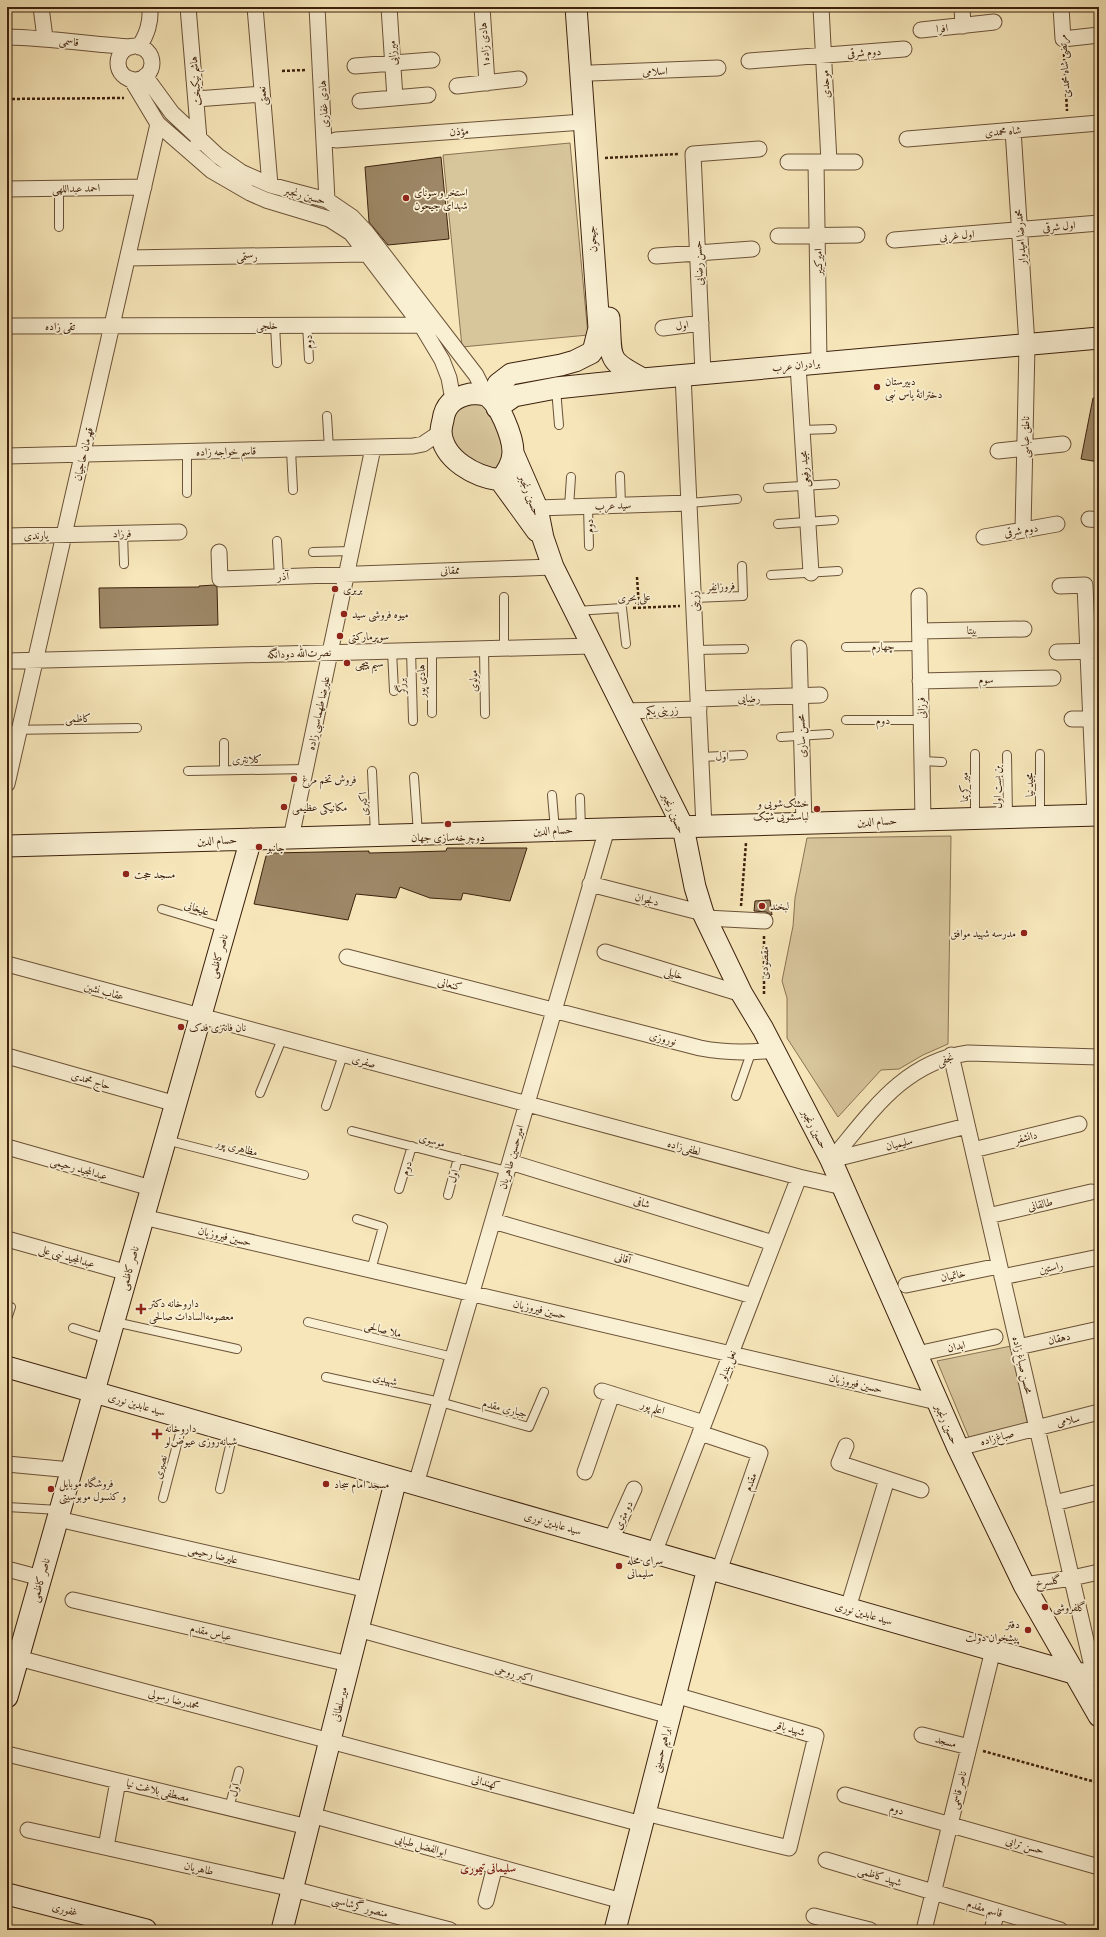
<svg xmlns="http://www.w3.org/2000/svg" width="1106" height="1937" font-family="Vollkorn,Amiri,serif">
<rect width="100%" height="100%" fill="#f6e6b9"/>
<filter id="stains"><feTurbulence type="fractalNoise" baseFrequency=".005" numOctaves="4"/><feColorMatrix values="0 0 0 0 .2 0 0 0 0 .09 0 0 0 0 .02 0 0 0 .5 -.17"/></filter>
<radialGradient id="worn" r=".72"><stop offset=".6" stop-color="#630" stop-opacity="0"/><stop offset="1" stop-color="#630" stop-opacity=".3"/></radialGradient>
<path fill="#d7c59c" stroke="#8a7354" d="M570,143L588,335L462,347L443,155Z
M480,403L490,410L508,448L499,468C481,469 466,456 452,446L448,416L459,406Z
M951,836L948,1044L923,1055L899,1069L881,1070L838,1117L787,1038V998L782,981L793,926L795,898L807,838Z
M1011,1346L1028,1426L970,1440L937,1361Z"/>
<path fill="#9d8766" stroke="#3d210d" d="M441,157L449,239L388,245L369,222L365,167Z
M1093,398H1099V462L1081,459Z
M214,585L217,587L218,625L100,628L99,588L199,587V586Z
M447,848H527L510,901L463,893L461,900L430,898L400,887L396,898L356,894L348,920L254,904L266,856L271,853L369,851V853L410,852L446,851Z
M770,900L772,915L766,912L754,911L755,901Z"/>
<g fill="none" stroke-linecap="round" stroke-linejoin="round">
<g stroke="#6b5238" stroke-width="10">
<path id="lane" d="M59,188V227
M275,325L277,363
M307,325L309,359
M556,389L559,425
M327,416L329,449
M802,430L832,429
M291,450L293,490
M620,476L621,505
M768,488L835,484
M187,493V452
M689,503L737,499
M588,506L589,546
M569,507L571,477
M778,524L834,520
M123,533L124,564
M277,541L279,577
M313,552L352,551
M771,575L838,571
M504,597V648
M694,598L743,596L742,566
M576,611L622,608L626,644
M846,647L920,646
M484,648L485,714
M411,650L413,721
M432,650V713
M696,650L744,649
M392,651L394,691
M846,720H921
M7,730L137,728
M781,737L829,734
M975,754V817
M1007,755L1008,816
M701,757L743,755
M922,761L942,762
M224,770V743
M188,771L306,769
M372,771L375,835
M414,777L418,834
M552,795L555,830
M580,798L581,829
M1040,817V754
M162,909L225,928
M260,1093L282,1039
M736,1096L751,1053
M326,1106L343,1055
M352,1131L507,1171
M166,1140L304,1175
M399,1189L412,1146
M448,1195L458,1158
M357,1219L383,1227L371,1270
M7,1319L11,1307
M115,1322L237,1349
M308,1322L453,1357
M73,1328L108,1339
M326,1377L440,1402L529,1427L544,1392
M220,1489L233,1433
M163,1498L184,1418
M7,1507L59,1510
M229,1808L239,1771"/>
</g>
<g stroke="#6b5238" stroke-width="17">
<path id="street" d="M41,7L45,38
M188,7L199,139L198,143
M255,7L270,185
M317,7L327,200
M389,7L395,98
M482,7L487,83
M821,7L829,162
M962,7L963,26
M1061,7L1063,39L1099,35
M921,30L994,22
M7,37C49,38 90,44 131,47
M118 63a17 17 0 1 1 34 0a17 17 0 1 1-34 0Z
M139,47C147,34 151,23 150,7
M749,61L904,49
M355,66L432,60
M591,73L718,68
M145,76L172,113L218,156L241,172L270,185L327,200L352,217L367,233L476,375L486,395
M131,79L158,124L212,171L250,193L266,200L329,219L351,233L421,325L442,360L449,378L453,400
M457,86L519,79
M196,99L262,94
M360,101L428,95
M1013,130L1027,345L1023,530
M907,139L1099,123
M336,140L583,122
M788,162H855
M816,162L819,362
M7,189L144,187
M778,236L857,235
M894,240L1099,223
M656,256L752,249
M128,258L366,254
M7,326L421,325
M663,328L701,323
M798,365L811,573
M703,373L693,154L759,149
M683,375L704,827
M998,451L1063,444
M7,456L413,446L423,444L441,432
M537,508L689,503
M1089,519L1099,520
M7,536L179,532
M984,537L1057,524
M219,552L220,579L553,567
M1060,586L1085,585L1095,815
M919,596L923,820
M920,631L1024,629
M799,648L804,823
M1057,652L1099,651
M7,661L592,646
M920,681L1053,678
M698,699L820,695
M625,711L699,709
M1072,719L1099,718
M7,784L158,124
M291,838L373,448
M590,884L703,913
M706,918L765,921
M605,952L742,994
M347,957L700,1048C725,1053 748,1053 773,1050
M7,964L799,1177L843,1187
M951,1055L1094,1675
M7,1056L176,1104
M7,1147L151,1188
M973,1150L1079,1124
M831,1160C870,1114 903,1062 968,1053L1099,1057
M831,1160L967,1126
M510,1162L773,1243
M988,1216L1091,1192
M143,1217L937,1402
M493,1221L753,1296
M7,1239L128,1273
M1002,1277L1099,1257
M906,1285L999,1266
M1018,1347L1099,1329
M917,1354L995,1337
M602,1391L704,1423
M700,1433L760,1453L719,1571
M846,1446L839,1463L921,1490
M958,1448L1099,1412
M7,1464L71,1470
M585,1472L612,1394
M416,1484L607,829
M1054,1503L1099,1492
M58,1519L368,1590
M611,1540L634,1489
M654,1553L799,1177
M7,1569L41,1578
M1024,1585L1072,1578L1099,1572
M73,1600L349,1664
M848,1608L887,1479
M358,1629L670,1716
M7,1655L642,1824
M922,1735L969,1747
M7,1754L308,1827
M845,1795L1099,1867
M645,1813L789,1848L816,1736L675,1695
M311,1815L622,1901
M28,1830L293,1889L450,1930
M106,1847L118,1781
M826,1860L1060,1930
M486,1901L495,1866
M814,1916L870,1930
M924,1930L993,1650
M992,1930L997,1911"/>
</g>
<g stroke="#3d210d" stroke-width="23">
<path id="secondary" d="M609,318C612,359 605,359 643,379
M470,394C474,394 480,393 485,395C499,400 513,438 513,452C513,462 507,473 500,480C476,477 443,460 441,432C441,428 442,424 443,420C445,404 455,397 470,394Z
M492,400L498,384L511,374L561,365L575,361L591,353L594,348L599,328L576,7
M497,408L514,396L556,388L643,379L1099,338
M513,453L537,508L543,538L553,567L683,827L695,887L703,913L742,994L763,1029L831,1160L958,1448L1024,1585L1099,1716
M500,480L537,531
M7,846L1099,815
M7,1367L1073,1673L1099,1675
M7,1697L251,839
M7,1894L146,1930
M282,1930L396,1479
M615,1930L708,1568"/>
</g>
<path stroke="#3d210d" stroke-width="2.5" stroke-dasharray="3 2" stroke-linecap="butt" d="M1064,54L1067,111
M282,71L305,70
M7,99L124,98
M605,158L678,154
M637,577L639,607
M633,608L680,606
M741,906L746,843
M764,994V935
M983,1751L1099,1783"/>
<use href="#lane" stroke="#f9efd2" stroke-width="8"/>
<use href="#street" stroke="#f9efd2" stroke-width="15"/>
<use href="#secondary" stroke="#f9efd2" stroke-width="21"/>
</g>
<g fill="#8f2418" stroke="#f9efd2" stroke-width="1.5">
<circle cx="406" cy="198" r="4"/>
<circle cx="877" cy="387" r="4"/>
<circle cx="335" cy="589" r="4"/>
<circle cx="344" cy="614" r="4"/>
<circle cx="340" cy="636" r="4"/>
<circle cx="347" cy="663" r="4"/>
<circle cx="294" cy="779" r="4"/>
<circle cx="284" cy="807" r="4"/>
<circle cx="817" cy="809" r="4"/>
<circle cx="448" cy="824" r="4"/>
<circle cx="259" cy="847" r="4"/>
<circle cx="126" cy="874" r="4"/>
<circle cx="762" cy="906" r="4"/>
<circle cx="1024" cy="933" r="4"/>
<circle cx="181" cy="1027" r="4"/>
<path d="M139 1303h4v4h4v4h-4v4h-4v-4h-4v-4h4z"/>
<path d="M155 1428h4v4h4v4h-4v4h-4v-4h-4v-4h4z"/>
<circle cx="326" cy="1484" r="4"/>
<circle cx="51" cy="1489" r="4"/>
<circle cx="619" cy="1566" r="4"/>
<circle cx="1045" cy="1607" r="4"/>
<circle cx="1028" cy="1630" r="4"/>
</g>
<g text-anchor="middle" stroke-width="3.5" stroke-linejoin="round" paint-order="stroke">
<g font-size="11" fill="#3d210d" stroke="#f9efd2">
<text transform="translate(942 28) rotate(-6)" y="4">افرا</text>
<text transform="translate(69 41) rotate(7)" y="4">قاسمی</text>
<text transform="translate(484 45) rotate(-94)" y="4">هادی زاده۱</text>
<text transform="translate(864 52) rotate(-4)" y="4">دوم شرقی</text>
<text transform="translate(392 53) rotate(-93)" y="4">میرزایی</text>
<text transform="translate(1064 66) rotate(-94)" y="4">مرتضی شاه محمدی</text>
<text transform="translate(655 71) rotate(-2)" y="4">اسلامی</text>
<text transform="translate(195 81) rotate(-95)" y="4">هاشم نیکبخت</text>
<text transform="translate(825 84) rotate(-93)" y="4">موحدی</text>
<text transform="translate(262 96) rotate(-95)" y="4">نعمتی</text>
<text transform="translate(323 104) rotate(-93)" y="4">هادی غفاری</text>
<text transform="translate(459 131) rotate(-4)" y="4">مؤذن</text>
<text transform="translate(1003 131) rotate(-5)" y="4">شاه محمدی</text>
<text transform="translate(76 188) rotate(-1)" y="4">احمد عبداللهی</text>
<text transform="translate(305 195) rotate(15)" y="4">حسین رنجبر</text>
<text transform="translate(1059 226) rotate(-5)" y="4">اول شرقی</text>
<text transform="translate(957 235) rotate(-5)" y="4">اول غربی</text>
<text transform="translate(1020 237) rotate(-94)" y="4">محمدرضا امیدوار</text>
<text transform="translate(592 239) rotate(-94)" y="4">جیحون</text>
<text transform="translate(247 256) rotate(-1)" y="4">رستمی</text>
<text transform="translate(818 262) rotate(-91)" y="4">امیرکبیر</text>
<text transform="translate(698 263) rotate(-92)" y="4">حسن رضایی</text>
<text x="267" y="329">خلجی</text>
<text transform="translate(682 325) rotate(-8)" y="4">اول</text>
<text x="60" y="330">تقی زاده</text>
<text transform="translate(308 342) rotate(-93)" y="4">دوم</text>
<text transform="translate(796 365) rotate(-6)" y="4">برادران عرب</text>
<text transform="translate(1025 437) rotate(-89)" y="4">ناطق عباسی</text>
<text transform="translate(226 451) rotate(-1)" y="4">قاسم خواجه زاده</text>
<text transform="translate(83 454) rotate(-77)" y="4">قهرمان حاجیان</text>
<text transform="translate(804 469) rotate(-94)" y="4">مجید رفیعی</text>
<text transform="translate(530 495) rotate(69)" y="4">حسین رنجبر</text>
<text transform="translate(613 505) rotate(-2)" y="4">سید عرب</text>
<text transform="translate(589 526) rotate(-92)" y="4">دوم</text>
<text transform="translate(1021 530) rotate(-9)" y="4">دوم شرقی</text>
<text transform="translate(122 533) rotate(-1)" y="4">فرزاد</text>
<text transform="translate(36 535) rotate(-2)" y="4">یارندی</text>
<text transform="translate(450 570) rotate(-2)" y="4">ممقانی</text>
<text transform="translate(283 576) rotate(-3)" y="4">آذر</text>
<text transform="translate(721 586) rotate(-3)" y="4">فروزانفر</text>
<text transform="translate(634 597) rotate(-3)" y="4">علی بحری</text>
<text transform="translate(694 601) rotate(-93)" y="4">زرینی</text>
<text transform="translate(972 630) rotate(-1)" y="4">بیتا</text>
<text transform="translate(883 646) rotate(-1)" y="4">چهارم</text>
<text transform="translate(299 653) rotate(-2)" y="4">نصرت‌الله دودانگه</text>
<text transform="translate(986 679) rotate(-1)" y="4">سوم</text>
<text transform="translate(421 681) rotate(-91)" y="4">هادی پور</text>
<text transform="translate(473 681) rotate(-91)" y="4">مولوی</text>
<text transform="translate(401 686) rotate(-91)" y="4">برزگر</text>
<text transform="translate(749 698) rotate(-1)" y="4">رضایی</text>
<text transform="translate(921 708) rotate(-91)" y="4">فرزانی</text>
<text transform="translate(662 710) rotate(-2)" y="4">زرینی یکم</text>
<text transform="translate(318 713) rotate(-78)" y="4">علیرضا طهماسبی زاده</text>
<text transform="translate(78 718) rotate(-1)" y="4">کاظمی</text>
<text x="883" y="724">دوم</text>
<text transform="translate(801 736) rotate(-92)" y="4">محسن ساری</text>
<text transform="translate(722 756) rotate(-2)" y="4">اول</text>
<text transform="translate(247 759) rotate(-1)" y="4">کلانتری</text>
<text transform="translate(1029 785) rotate(-90)" y="4">مجید نیا</text>
<text transform="translate(964 787) rotate(-90)" y="4">میر کریما</text>
<text transform="translate(997 787) rotate(-90)" y="4">بن بست اول</text>
<text transform="translate(363 804) rotate(-93)" y="4">اکبری</text>
<text transform="translate(674 813) rotate(67)" y="4">حسین رنجبر</text>
<text transform="translate(877 821) rotate(-2)" y="4">حسام الدین</text>
<text transform="translate(553 830) rotate(-2)" y="4">حسام الدین</text>
<text transform="translate(217 840) rotate(-2)" y="4">حسام الدین</text>
<text transform="translate(647 899) rotate(14)" y="4">دلجوان</text>
<text transform="translate(197 908) rotate(18)" y="4">علیخانی</text>
<text transform="translate(218 956) rotate(-74)" y="4">ناصر کاظمی</text>
<text transform="translate(764 963) rotate(-89)" y="4">مقصودی</text>
<text transform="translate(674 973) rotate(17)" y="4">خلیلی</text>
<text transform="translate(450 984) rotate(14)" y="4">کنعانی</text>
<text transform="translate(104 991) rotate(15)" y="4">عقاب نشین</text>
<text transform="translate(663 1038) rotate(14)" y="4">نوروزی</text>
<text transform="translate(945 1059) rotate(-19)" y="4">نجفی</text>
<text transform="translate(364 1061) rotate(15)" y="4">صفری</text>
<text transform="translate(91 1080) rotate(16)" y="4">حاج محمدی</text>
<text transform="translate(815 1129) rotate(62)" y="4">حسین رنجبر</text>
<text transform="translate(1026 1137) rotate(-14)" y="4">دانشفر</text>
<text transform="translate(432 1140) rotate(15)" y="4">موسوی</text>
<text transform="translate(899 1143) rotate(-14)" y="4">سلیمیان</text>
<text transform="translate(237 1147) rotate(14)" y="4">مظاهری پور</text>
<text transform="translate(684 1147) rotate(15)" y="4">لطفی‌زاده</text>
<text transform="translate(511 1157) rotate(-74)" y="4">امیرحسین طاهریان</text>
<text transform="translate(79 1168) rotate(16)" y="4">عبدالمجید رحیمی</text>
<text transform="translate(406 1168) rotate(-73)" y="4">دوم</text>
<text transform="translate(453 1176) rotate(-74)" y="4">اول</text>
<text transform="translate(642 1202) rotate(17)" y="4">شافی</text>
<text transform="translate(1040 1204) rotate(-13)" y="4">طالقانی</text>
<text transform="translate(225 1236) rotate(13)" y="4">حسین فیروزیان</text>
<text transform="translate(67 1256) rotate(16)" y="4">عبدالمجید نبی علی</text>
<text transform="translate(623 1258) rotate(16)" y="4">آقانی</text>
<text transform="translate(1051 1267) rotate(-12)" y="4">راستین</text>
<text transform="translate(129 1268) rotate(-74)" y="4">ناصر کاظمی</text>
<text transform="translate(953 1275) rotate(-12)" y="4">خاتمیان</text>
<text transform="translate(540 1309) rotate(13)" y="4">حسین فیروزیان</text>
<text transform="translate(383 1329) rotate(14)" y="4">ملا صالحی</text>
<text transform="translate(1059 1338) rotate(-13)" y="4">دهقان</text>
<text transform="translate(956 1346) rotate(-13)" y="4">ابدان</text>
<text transform="translate(727 1365) rotate(-69)" y="4">نعل بندلو</text>
<text transform="translate(1023 1365) rotate(77)" y="4">محسن صباغ زاده</text>
<text transform="translate(385 1379) rotate(12)" y="4">شهیدی</text>
<text transform="translate(856 1383) rotate(13)" y="4">حسین فیروزیان</text>
<text transform="translate(137 1404) rotate(16)" y="4">سید عابدین نوری</text>
<text transform="translate(653 1407) rotate(18)" y="4">اعلم پور</text>
<text transform="translate(505 1408) rotate(14)" y="4">جباری مقدم</text>
<text transform="translate(1068 1420) rotate(-13)" y="4">سلامی</text>
<text transform="translate(947 1424) rotate(66)" y="4">حسین رنجبر</text>
<text transform="translate(997 1437) rotate(-15)" y="4">صباغ‌زاده</text>
<text transform="translate(160 1467) rotate(-75)" y="4">نصیری</text>
<text transform="translate(750 1482) rotate(-71)" y="4">مقدم</text>
<text transform="translate(623 1515) rotate(-65)" y="4">دو متری</text>
<text transform="translate(553 1523) rotate(16)" y="4">سید عابدین نوری</text>
<text transform="translate(213 1554) rotate(13)" y="4">علیرضا رحیمی</text>
<text transform="translate(40 1580) rotate(-74)" y="4">ناصر کاظمی</text>
<text transform="translate(1048 1581) rotate(-8)" y="4">گلسرخ</text>
<text transform="translate(864 1613) rotate(16)" y="4">سید عابدین نوری</text>
<text transform="translate(211 1632) rotate(13)" y="4">عباس مقدم</text>
<text transform="translate(514 1673) rotate(16)" y="4">اکبر روحی</text>
<text transform="translate(174 1699) rotate(15)" y="4">محمدرضا رسولی</text>
<text transform="translate(339 1704) rotate(-76)" y="4">میرسلطانی</text>
<text transform="translate(790 1728) rotate(16)" y="4">شهید باقر</text>
<text transform="translate(946 1741) rotate(14)" y="4">مسجد</text>
<text transform="translate(661 1749) rotate(-76)" y="4">ابراهیم حسینی</text>
<text transform="translate(486 1782) rotate(15)" y="4">کهندانی</text>
<text transform="translate(158 1790) rotate(14)" y="4">مصطفی بلاغت نیا</text>
<text transform="translate(234 1790) rotate(-75)" y="4">اول</text>
<text transform="translate(958 1790) rotate(-76)" y="4">ناصر قاسمی</text>
<text transform="translate(897 1809) rotate(15)" y="4">دوم</text>
<text transform="translate(421 1845) rotate(16)" y="4">ابوالفضل طبایی</text>
<text transform="translate(1025 1845) rotate(16)" y="4">حسن ترابی</text>
<text transform="translate(199 1868) rotate(12)" y="4">طاهریان</text>
<text transform="translate(880 1876) rotate(17)" y="4">شهید کاظمی</text>
<text transform="translate(360 1906) rotate(15)" y="4">منصور گرشاسبی</text>
<text transform="translate(985 1908) rotate(17)" y="4">قاسم مقدم</text>
<text transform="translate(65 1909) rotate(15)" y="4">غفوری</text>
</g>
<g font-size="11" fill="#3d210d" stroke="#f9efd2" text-anchor="start">
<text x="414" y="196">استخر و سونای<tspan x="414" dy="13">شهدای جیحون</tspan></text>
<text x="885" y="385">دبیرستان<tspan x="885" dy="13">دخترانهٔ یاس نبی</tspan></text>
<text x="343" y="593">بربری</text>
<text x="352" y="618">میوه فروشی سید</text>
<text x="348" y="640">سوپرمارکتی</text>
<text x="355" y="667">سیم پیچی</text>
<text x="302" y="783">فروش تخم مرغ</text>
<text x="809" y="807" text-anchor="end">خشک‌شویی و<tspan x="809" dy="13">لباسشویی شیک</tspan></text>
<text x="292" y="811">مکانیکی عظیمی</text>
<text x="448" y="841" text-anchor="middle">دوچرخه‌سازی جهان</text>
<text x="267" y="851">جانبو</text>
<text x="134" y="878">مسجد حجت</text>
<text x="770" y="910">لبخند</text>
<text x="1016" y="937" text-anchor="end">مدرسه شهید موافق</text>
<text x="189" y="1031">نان فانتزی فدک</text>
<text x="149" y="1307">داروخانه دکتر<tspan x="149" dy="13">معصومه‌السادات صالحی</tspan></text>
<text x="165" y="1432">داروخانه<tspan x="165" dy="13">شبانه‌روزی عیوض‌لو</tspan></text>
<text x="59" y="1487">فروشگاه موبایل<tspan x="59" dy="13">و کنسول موبوسیتی</tspan></text>
<text x="334" y="1488">مسجد امام سجاد</text>
<text x="627" y="1564">سرای محله<tspan x="627" dy="13">سلیمانی</tspan></text>
<text x="1053" y="1611">گلفروشی</text>
<text x="1020" y="1628" text-anchor="end">دفتر<tspan x="1020" dy="13">پیشخوان دولت</tspan></text>
</g>
<g font-size="12" font-weight="bold" fill="#7a1f14" stroke="#f9efd2">
<text x="488" y="1872">سلیمانی تیموری</text>
</g>
</g>
<rect width="1106" height="1937" fill="none" stroke="#f6e6b9" stroke-width="24"/>
<rect x="8" y="8" width="1090" height="1921" fill="none" stroke="#3d210d" stroke-width="2"/>
<rect x="12" y="12" width="1082" height="1913" fill="none" stroke="#3d210d"/>
<rect width="100%" height="100%" filter="url(#stains)"/>
<rect width="100%" height="100%" fill="url(#worn)"/>
</svg>
